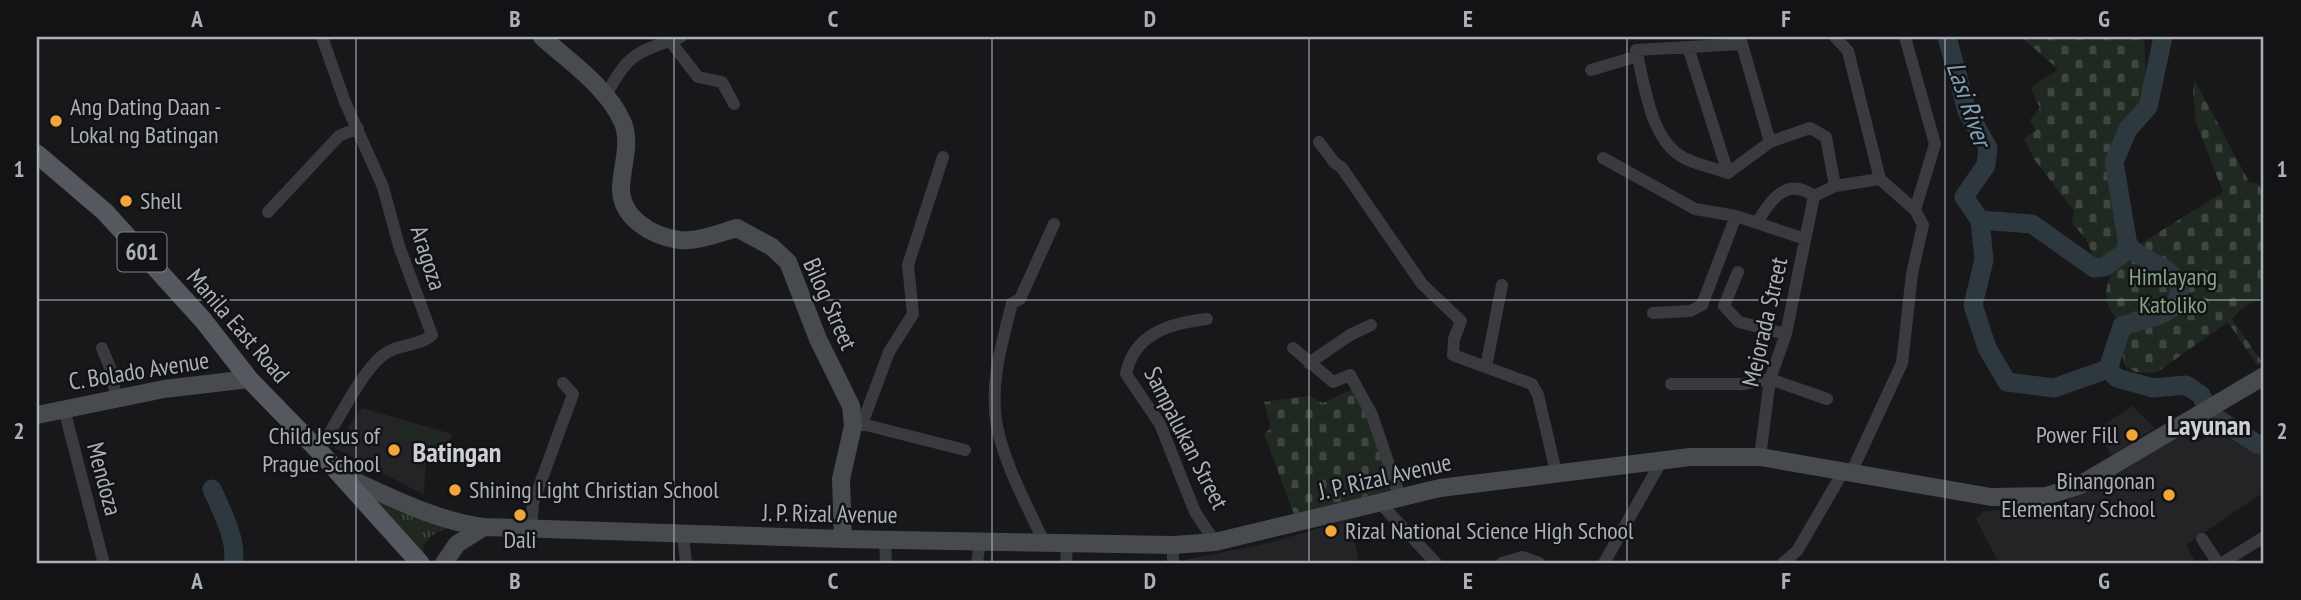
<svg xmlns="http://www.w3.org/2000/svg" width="2301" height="600" font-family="'PT Sans Narrow',sans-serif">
<defs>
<pattern id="cemetery-stones" width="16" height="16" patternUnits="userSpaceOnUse" patternTransform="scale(1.75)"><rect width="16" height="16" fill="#202921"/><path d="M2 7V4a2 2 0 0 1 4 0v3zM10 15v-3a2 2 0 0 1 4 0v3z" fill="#3e463f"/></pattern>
<pattern id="park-tufts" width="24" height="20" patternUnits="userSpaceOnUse" patternTransform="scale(1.75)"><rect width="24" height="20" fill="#202921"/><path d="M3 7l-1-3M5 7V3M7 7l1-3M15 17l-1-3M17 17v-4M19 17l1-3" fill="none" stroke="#3e463f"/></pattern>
</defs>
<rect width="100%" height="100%" fill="#18181a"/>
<path fill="#242427" d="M2132,406L2155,428L2112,455L2095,431Z
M362,408L452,434L446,456L426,454L424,495L333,447Z
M2189,430L2198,442L2215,430L2254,453L2264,455V492L2186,545L2196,563H1999L1976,519L1984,511L2052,507L2101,482Z
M1350,519L1359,563H1186L1184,560L1268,543Z"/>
<path fill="#202921" d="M404,424L444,435L440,450L401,439Z
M352,427L361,434L350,452L340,445Z"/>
<path fill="url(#cemetery-stones)" d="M2021,37H2144L2147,92L2127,126L2112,163L2122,244L2129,251L2223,192L2195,120C2197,107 2190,92 2195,81L2249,182L2258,183L2264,195V295L2241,309L2232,319L2262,362L2257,365L2228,322L2156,373L2136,372L2125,367L2121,347L2129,330C2102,310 2101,290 2116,263L2110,257L2097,265L2086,239L2072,223L2074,211L2034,159L2024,138L2036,131L2030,120L2040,108L2031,88L2058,69Z
M1355,388L1395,489L1294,514L1264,434L1271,428L1264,402L1309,396L1323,403Z"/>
<path fill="url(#park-tufts)" d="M355,482L447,528L431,536L423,546L424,557Z"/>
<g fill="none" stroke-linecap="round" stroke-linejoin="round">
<path stroke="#2e393f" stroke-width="19" d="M1947,37L1967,111L1988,148L1986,165L1964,197L1980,220L1984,260L1973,305L1987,348L2007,382L2054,388L2108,369
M2163,37L2148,107L2128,129L2114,162L2128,245C2143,263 2172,264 2180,288L2176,306L2160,315L2122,326L2108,369L2117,378L2153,388L2186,385L2201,395L2210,414L2257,444L2264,445
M1980,220L2032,224L2094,268L2104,267L2131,248
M212,489C221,510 238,541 233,563"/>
<path stroke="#393b3f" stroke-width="12" d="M1835,37L1848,51L1880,179L1915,210L1923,225L1912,274L1902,363L1851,473
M1905,37L1935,144L1915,210
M670,41L698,77L722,82L734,104
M1688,47L1728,173
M1591,70L1638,56
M606,96C627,53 638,52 681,37
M1319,142L1334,162L1342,168L1422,284L1461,321L1454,339L1453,355L1532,384L1538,395L1556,472
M1603,158L1695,209L1736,216L1805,239
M1728,173C1714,168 1699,165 1686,159C1650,142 1645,85 1636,50L1742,44L1770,142
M1728,173L1770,142L1810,128L1826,137L1835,186
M1814,196L1835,186L1880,179
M268,212L339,136L358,128
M1757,223C1770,200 1787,176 1814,196
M1738,272L1724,306L1739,322L1786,334
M1653,313L1690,311L1702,305L1736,216
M1207,319C1171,323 1134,333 1126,374L1160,424L1195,512L1215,542
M102,348L111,370L116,398
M1293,348L1333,382L1350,375L1372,415L1400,497
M1309,363L1350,335L1371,325
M1486,367L1502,285
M1671,384H1743L1770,379L1827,399
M64,409L103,560
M862,424L965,450
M853,426L862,424L889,352L913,314L908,265L943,157
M319,451C335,426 361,372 383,355C398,343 419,347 432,335L399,246L383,187L345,102L322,37
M1760,457L1770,379L1786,334L1814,196
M1379,502L1436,563
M531,529L533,503L573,394L563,383
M683,534L686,563
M2202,539L2218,563
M885,540L886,563
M1044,542C1027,505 1005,466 997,426C989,385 1002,343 1012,303L1020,299L1054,224
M1173,545V563
M977,563L980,541
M1066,563L1067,544
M1502,563L1522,557L1539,563
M1604,563L1662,460
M1783,563L1797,551L1843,472
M2222,563L2264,537"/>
<path stroke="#474a4f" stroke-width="18" d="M542,37C570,62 608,88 623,123C631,143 622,166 621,187C620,217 651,236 679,240C697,242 719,233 737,228L772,247L788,262L818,339L851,406L853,426L841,479L843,539
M37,415L164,389L249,379
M341,475C387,495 434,521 484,527L843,539L1173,545L1215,542L1440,488L1690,457H1760L1991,497L2046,496L2078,486L2264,376
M444,563L457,544L484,527"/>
<path stroke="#55585e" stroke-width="19" d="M37,154L105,212L203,320L249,379L319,451L420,563"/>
</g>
<path fill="none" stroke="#abb1ba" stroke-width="2" stroke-opacity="0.55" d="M356,37V563M674,37V563M992,37V563M1309,37V563M1627,37V563M1945,37V563M37,300H2264"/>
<g fill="#f2a538" stroke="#131315" stroke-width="2.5">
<circle cx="56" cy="121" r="7"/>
<circle cx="126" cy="201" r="7"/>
<circle cx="2132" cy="435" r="7"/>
<circle cx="394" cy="450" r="7"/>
<circle cx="455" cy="490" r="7"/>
<circle cx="2169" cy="495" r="7"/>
<circle cx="520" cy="515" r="7"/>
<circle cx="1331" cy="531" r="7"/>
</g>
<g text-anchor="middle" stroke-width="5" stroke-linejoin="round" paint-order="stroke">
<rect fill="#131315" stroke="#7d8288" stroke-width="2" x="117.5" y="232.5" width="49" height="39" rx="5"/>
<g font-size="23" font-weight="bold" fill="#abb1ba">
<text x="142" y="260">601</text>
</g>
<g font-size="24" fill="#abb1ba" stroke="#131315" text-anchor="start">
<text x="70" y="115">Ang Dating Daan -<tspan x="70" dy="28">Lokal ng Batingan</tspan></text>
<text x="140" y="209">Shell</text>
<text x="2118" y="443" text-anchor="end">Power Fill</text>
<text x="380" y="444" text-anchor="end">Child Jesus of<tspan x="380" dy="28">Prague School</tspan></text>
<text x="2155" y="489" text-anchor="end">Binangonan<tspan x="2155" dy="28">Elementary School</tspan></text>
<text x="469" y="498">Shining Light Christian School</text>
<text x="1345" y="539">Rizal National Science High School</text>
<text x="520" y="548" text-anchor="middle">Dali</text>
</g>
<g font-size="24" fill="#abb1ba" stroke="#131315">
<text transform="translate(428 258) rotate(72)" y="8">Aragoza</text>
<text transform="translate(830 304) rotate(66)" y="8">Bilog Street</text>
<text transform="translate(1765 322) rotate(-77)" y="8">Mejorada Street</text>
<text transform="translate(238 326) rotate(49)" y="8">Manila East Road</text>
<text transform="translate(139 371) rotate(-9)" y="8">C. Bolado Avenue</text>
<text transform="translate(1186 438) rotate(63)" y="8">Sampalukan Street</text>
<text transform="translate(1385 477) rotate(-13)" y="8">J. P. Rizal Avenue</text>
<text transform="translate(104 479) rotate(75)" y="8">Mendoza</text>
<text transform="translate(830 514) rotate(1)" y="8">J. P. Rizal Avenue</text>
</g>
<g font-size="24" fill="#82a582" stroke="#131315">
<text x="2173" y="285">Himlayang<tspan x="2173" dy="28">Katoliko</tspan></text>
</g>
<g font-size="26" font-style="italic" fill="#82a1b5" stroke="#131315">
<text transform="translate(1969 104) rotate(71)" y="9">Lasi River</text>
</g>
<g font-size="28" font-weight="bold" fill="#cccfd6" stroke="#131315">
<text x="2209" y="435">Layunan</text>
<text x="457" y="462">Batingan</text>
</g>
</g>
<rect width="2301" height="600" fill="none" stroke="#131315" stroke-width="77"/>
<rect x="38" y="38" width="2224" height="524" fill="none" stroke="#abb1ba" stroke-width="2.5"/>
<g font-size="23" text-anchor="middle" font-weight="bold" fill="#abb1ba">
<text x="197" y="27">A</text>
<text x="515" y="27">B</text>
<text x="833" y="27">C</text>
<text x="1150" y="27">D</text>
<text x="1468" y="27">E</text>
<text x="1786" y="27">F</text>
<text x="2104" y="27">G</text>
<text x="19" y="177">1</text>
<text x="2282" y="177">1</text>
<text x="19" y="439">2</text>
<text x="2282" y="439">2</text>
<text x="197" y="589">A</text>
<text x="515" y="589">B</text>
<text x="833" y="589">C</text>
<text x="1150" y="589">D</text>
<text x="1468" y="589">E</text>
<text x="1786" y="589">F</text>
<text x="2104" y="589">G</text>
</g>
</svg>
